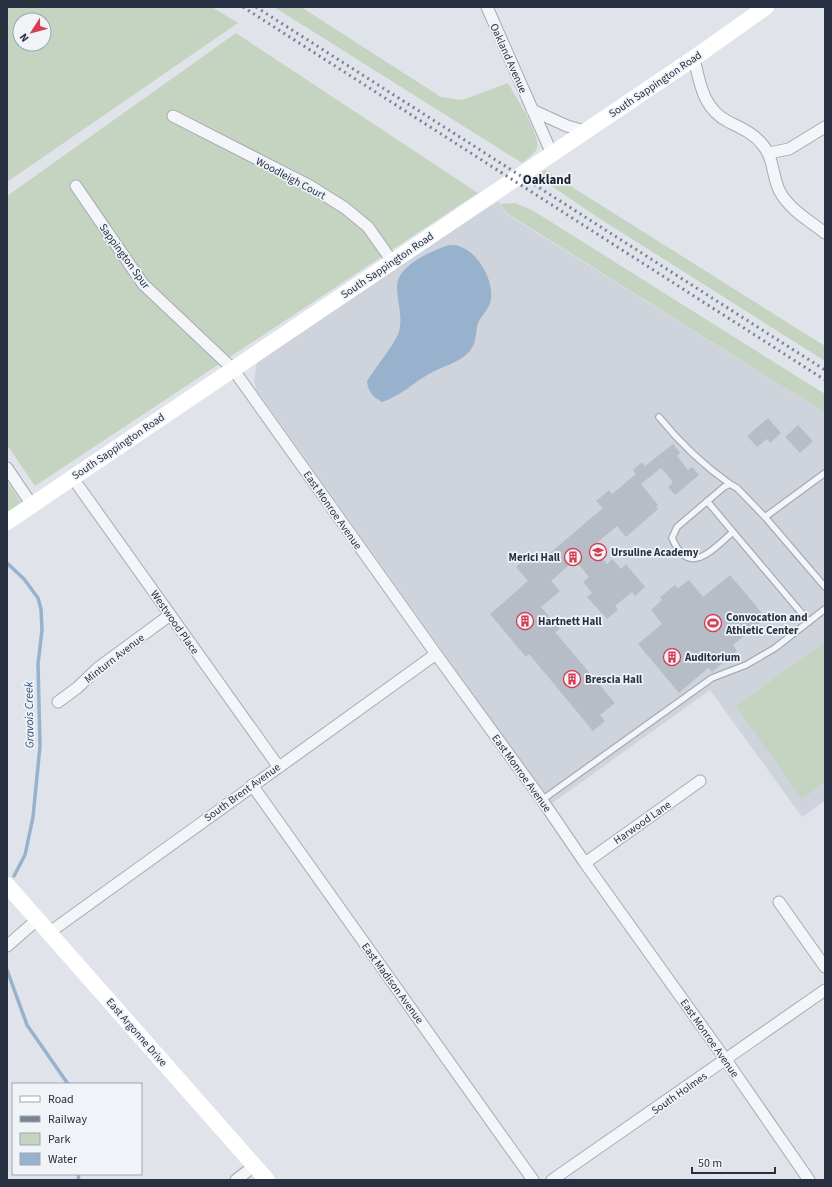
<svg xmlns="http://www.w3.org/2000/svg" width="832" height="1187" font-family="'Source Sans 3',sans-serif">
<rect width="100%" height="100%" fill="#e0e4ea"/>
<path fill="#ced3dc" d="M498,201L508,215L825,413V801L802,817L710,690L551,804L256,389L254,380L257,363L263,357Z"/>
<path fill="#c5d4c0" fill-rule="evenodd" d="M7,7H212L238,23L7,182ZM20,20H44V44H20Z
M274,7H301L441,97L462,100L508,83C515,96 541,135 537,148C535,154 527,159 522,163Z
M236,33L478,193L35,486L7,445V196Z
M545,170L825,346V361L594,215L537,176Z
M515,203L532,210L825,394V413L508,214L500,204Z
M7,481L23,505L7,516Z
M825,642V782L802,799L736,706Z"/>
<path fill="#98b1cc" d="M449,245C453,245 457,245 461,247C479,253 496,284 490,303C488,310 481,316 478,323C475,334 477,343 469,352C459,363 442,366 429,374C413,383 400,396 382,402C373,397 368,392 367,381C374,370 396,342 399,332C403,314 397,302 397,287C397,265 432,251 449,245Z"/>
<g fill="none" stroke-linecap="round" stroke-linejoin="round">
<path stroke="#98b1cc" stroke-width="3.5" d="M7,563L24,579L38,598L41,609L42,630L38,664L40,746L33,817L25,855L14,876
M7,970L27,1025L68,1084
M78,1180L79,1174"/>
</g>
<path fill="#b7bdc7" d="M768,418L781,433L770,443L767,439L757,447L747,436Z
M798,425L813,441L800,453L785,437Z
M673,444L680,453L677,456L688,470L692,467L699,475L675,495L668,487L673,482L661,468L641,484L658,505L656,506L658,509L626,537L617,526L592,547L607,564L612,559L621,569L626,564L645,587L635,596L632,592L615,606L618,610L607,619L587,597L592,593L583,582L589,577L575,560L551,581L560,591L541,607L560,629L555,632L615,703L600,715L605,721L593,731L529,654L526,657L490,614L528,581L516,567L530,554L538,563L603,508L596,501L609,490L612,494L636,474L633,470L642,462L645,466Z
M730,575L766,618L733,645L737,651L712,672L708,668L679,693L638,644L662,624L651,610L662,600L660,597L675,585L678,588L689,580L703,597Z"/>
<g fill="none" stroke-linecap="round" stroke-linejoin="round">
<g stroke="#a5abb4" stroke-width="8">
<path id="lane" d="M659,417C680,443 703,465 730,484
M707,501L733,532
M765,517L825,587
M809,622L733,532C712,550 689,578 672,538L677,527L724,487L730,484L737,488L765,517L825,473
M542,800L712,678L746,665L775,648L825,609"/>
</g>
<g stroke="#a5abb4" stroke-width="13">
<path id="street" d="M487,7L552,154
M694,58C700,84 703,109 729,122C741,128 753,133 762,144C774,157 772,177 780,192C790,210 810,221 825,233
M532,110L567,126L585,131
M173,116L310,186L345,208L368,227L392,261
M769,153L789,149L825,127
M76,186L143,284L233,369L436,654L542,800L585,863L726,1060L809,1180
M7,468L32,505
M72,477L278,766
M58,702L77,688L98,668L170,615
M252,785L533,1180
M585,863L700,781
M779,902L825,967
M50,932L436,654
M7,946L38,919
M236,1180L254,1166
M552,1180L825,990"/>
</g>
<use href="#lane" stroke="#f3f5f8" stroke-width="5.5"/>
<use href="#street" stroke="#f3f5f8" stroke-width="11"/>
<path stroke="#fff" stroke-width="16" d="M7,522L694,58L766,7
M7,885L267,1180"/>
<path stroke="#788395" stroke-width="3" stroke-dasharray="2 4" stroke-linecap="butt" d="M243,7L825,380
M256,7L825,370"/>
</g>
<defs>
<g id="school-ring" transform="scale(0.9)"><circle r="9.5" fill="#f0f3f7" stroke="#d73c53" stroke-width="1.5"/><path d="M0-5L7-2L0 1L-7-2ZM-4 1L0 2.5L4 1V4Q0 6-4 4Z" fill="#d73c53"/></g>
<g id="building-ring" transform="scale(0.9)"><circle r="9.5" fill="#f0f3f7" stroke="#d73c53" stroke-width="1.5"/><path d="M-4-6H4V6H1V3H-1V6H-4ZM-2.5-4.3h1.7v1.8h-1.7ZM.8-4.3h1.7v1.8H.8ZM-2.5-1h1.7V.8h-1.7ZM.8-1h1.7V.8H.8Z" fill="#d73c53"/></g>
<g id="stadium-ring" transform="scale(0.9)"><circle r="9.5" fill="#f0f3f7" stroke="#d73c53" stroke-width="1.5"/><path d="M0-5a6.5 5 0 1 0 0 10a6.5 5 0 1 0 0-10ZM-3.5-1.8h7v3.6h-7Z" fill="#d73c53"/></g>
</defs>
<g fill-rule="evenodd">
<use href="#school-ring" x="598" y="552"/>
<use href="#building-ring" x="573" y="557"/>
<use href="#building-ring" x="525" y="621"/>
<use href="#stadium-ring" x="713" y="623"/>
<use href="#building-ring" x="672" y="657"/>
<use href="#building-ring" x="572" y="679"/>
</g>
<g text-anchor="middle" stroke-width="3.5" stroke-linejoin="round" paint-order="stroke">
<g font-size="11" fill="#273142" stroke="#f0f3f7">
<text transform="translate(509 58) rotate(66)" y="4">Oakland Avenue</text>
<text transform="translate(655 84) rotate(-34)" y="4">South Sappington Road</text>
<text transform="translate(291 178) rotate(28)" y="4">Woodleigh Court</text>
<text transform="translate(125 256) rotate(54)" y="4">Sappington Spur</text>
<text transform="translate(387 265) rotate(-34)" y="4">South Sappington Road</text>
<text transform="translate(118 446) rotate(-34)" y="4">South Sappington Road</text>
<text transform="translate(333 510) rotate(55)" y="4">East Monroe Avenue</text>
<text transform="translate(175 622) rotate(55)" y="4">Westwood Place</text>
<text transform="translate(114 658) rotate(-38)" y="4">Minturn Avenue</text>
<text transform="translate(522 773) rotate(54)" y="4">East Monroe Avenue</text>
<text transform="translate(242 792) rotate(-36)" y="4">South Brent Avenue</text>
<text transform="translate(642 822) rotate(-35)" y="4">Harwood Lane</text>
<text transform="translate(393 983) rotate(54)" y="4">East Madison Avenue</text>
<text transform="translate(137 1032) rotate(49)" y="4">East Argonne Drive</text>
<text transform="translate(710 1038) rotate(55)" y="4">East Monroe Avenue</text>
<text transform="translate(679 1093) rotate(-35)" y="4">South Holmes</text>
</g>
<g font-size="11" font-weight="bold" fill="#273142" stroke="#f0f3f7" text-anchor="start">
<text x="611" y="556">Ursuline Academy</text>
<text x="560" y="561" text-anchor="end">Merici Hall</text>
<text x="726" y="621">Convocation and<tspan x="726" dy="13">Athletic Center</tspan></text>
<text x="538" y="625">Hartnett Hall</text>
<text x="685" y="661">Auditorium</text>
<text x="585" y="683">Brescia Hall</text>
</g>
<g font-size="12" font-style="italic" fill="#2e4f79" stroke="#f0f3f7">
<text transform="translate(29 715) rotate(-91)" y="4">Gravois Creek</text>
</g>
<g font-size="13" font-weight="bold" fill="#1a2233" stroke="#f0f3f7">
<text x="547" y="184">Oakland</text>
</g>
</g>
<rect width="832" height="1187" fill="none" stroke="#273142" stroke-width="16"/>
<rect x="12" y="1083" width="130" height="92" fill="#f0f3f7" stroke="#a0a5af"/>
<rect x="20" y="1096" width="20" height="6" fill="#ffffff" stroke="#a0a5af"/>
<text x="48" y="1103" font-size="12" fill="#273142">Road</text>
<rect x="20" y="1116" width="20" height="6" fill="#788395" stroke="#a0a5af"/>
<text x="48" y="1123" font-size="12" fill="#273142">Railway</text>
<rect x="20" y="1133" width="20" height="12" fill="#c5d4c0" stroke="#a0a5af"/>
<text x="48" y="1143" font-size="12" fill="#273142">Park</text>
<rect x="20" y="1153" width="20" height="12" fill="#98b1cc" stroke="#a0a5af"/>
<text x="48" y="1163" font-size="12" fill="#273142">Water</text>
<g transform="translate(32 32) rotate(234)"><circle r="19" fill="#f0f3f7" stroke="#a0a5af"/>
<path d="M0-3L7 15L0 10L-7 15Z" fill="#d73c53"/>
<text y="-6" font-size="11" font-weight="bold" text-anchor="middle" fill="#273142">N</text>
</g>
<path d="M692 1167v6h83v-6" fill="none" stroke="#273142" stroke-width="2"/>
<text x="698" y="1167" font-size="12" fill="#273142" stroke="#f0f3f7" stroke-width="3" paint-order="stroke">50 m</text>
</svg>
